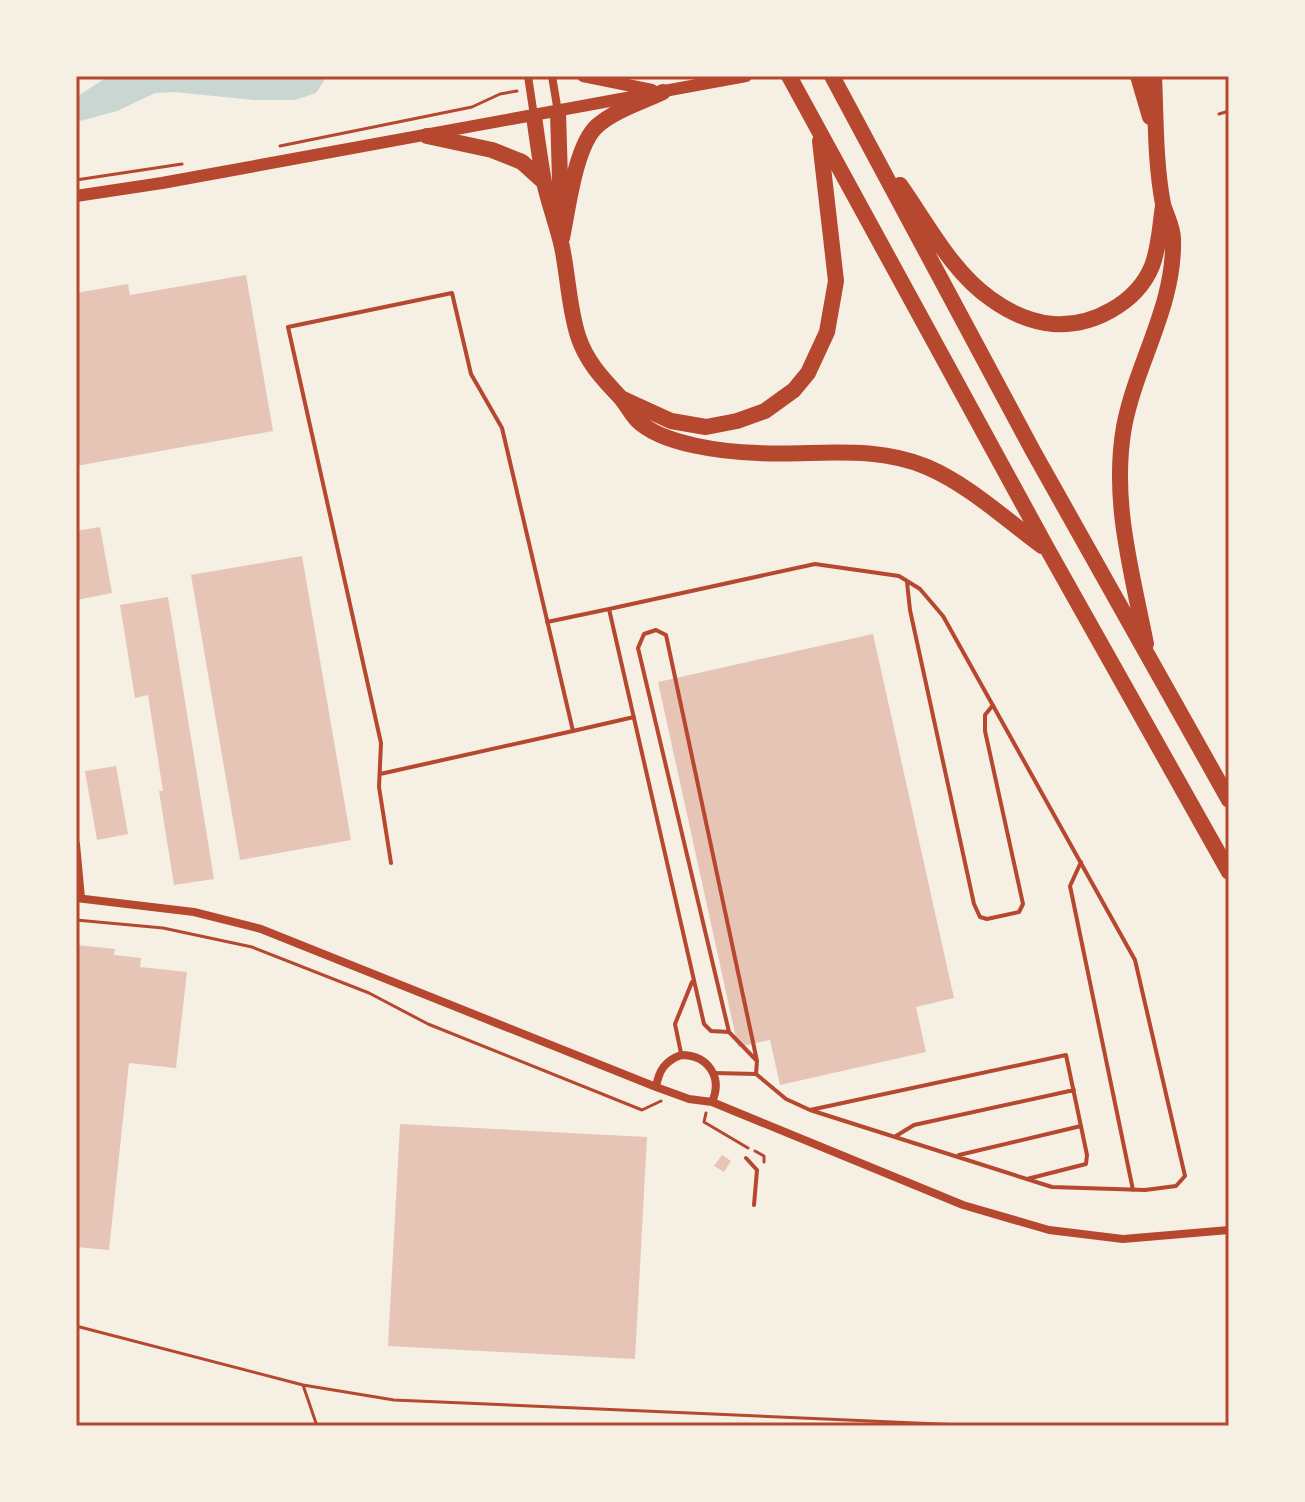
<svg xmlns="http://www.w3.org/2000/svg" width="1305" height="1502" font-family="Arial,sans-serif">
<rect width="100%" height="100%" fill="#f6efe4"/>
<path fill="#c9d6d2" d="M109,76H327L316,93L295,100H254L175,92L155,93L117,111L76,122V97Z"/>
<path fill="#e6c5b7" d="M246,275L273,431L76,466V293L128,284L130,295Z
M100,527L112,593L76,600V531Z
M302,556L351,840L240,860L191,575Z
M168,597L214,879L174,885L159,791H163L148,695L135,698L120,605Z
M873,634L954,998L916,1007L926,1052L780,1085L770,1040L738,1047L658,682Z
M116,766L128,834L97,840L85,771Z
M76,945L115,949L114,955L141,958L140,967L187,972L176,1068L129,1063L109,1250L76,1247Z
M400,1124L647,1137L635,1359L388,1346Z
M722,1155L731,1161L724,1172L714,1166Z"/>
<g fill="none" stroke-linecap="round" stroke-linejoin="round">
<path stroke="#b5482f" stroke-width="3" d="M1219,114L1229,111
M280,146L472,107L500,94L517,91
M76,180L182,164
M76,920L163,928L252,947L369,993L428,1024L642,1110L661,1101
M706,1113L704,1122L748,1148
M755,1151L764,1156V1162
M76,1326L303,1385L394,1400L984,1426
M303,1385L317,1426"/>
<path stroke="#b5482f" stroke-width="4" d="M907,582L910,610L974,904L980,917L987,919L1019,912L1023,904L985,731V715L993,705
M547,622L609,609
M573,731L634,717
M380,774L573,731L502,428L471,374L452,293L288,327L381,743L379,787L391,863
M1081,862L1070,886L1133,1190
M729,1032L711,1031L704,1024L609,609L815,564L899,576L920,589L943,616L1135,960L1185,1176L1176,1186L1145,1190L1052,1187L810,1110
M681,1053L675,1024L692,982
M714,1073L756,1074L786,1099L810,1110L1066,1055L1087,1155L1086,1164L1027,1179
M756,1074L757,1061L729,1032L638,648L644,634L656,630L666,635L757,1061
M896,1136L914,1125L1074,1090
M959,1155L1081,1126
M746,1158L757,1170L754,1205"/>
<path stroke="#b5482f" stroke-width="8" d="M528,76L534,116
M552,76L558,112
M76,844L81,898
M76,898L194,912L261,929L656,1087
M681,1055C708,1055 723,1077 712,1102L689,1099L656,1087C659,1070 665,1061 681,1055Z
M712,1102L963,1205L1049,1230L1123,1239L1229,1230"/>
<path stroke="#b5482f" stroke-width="12" d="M583,76L652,90
M76,196L162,183L746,76"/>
<path stroke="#b5482f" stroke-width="16" d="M789,76L1048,550L1229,872
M832,76L1033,451L1229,800
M1138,76L1150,117
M558,112L561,214
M534,116C537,138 540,160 544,182C549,204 557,225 562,247C568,276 569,308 578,336C586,361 602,378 619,396C626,403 630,413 637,420C662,445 725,452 758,453C815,456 872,444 927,467C969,485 1005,519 1042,546
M427,136L492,150L522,162L544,182
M900,185C927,223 952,272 991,299C1009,312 1031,322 1053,324C1092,327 1137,303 1152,266C1159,248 1160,226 1163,206
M562,238C568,210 575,146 597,126C615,110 642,102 663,92
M623,399L671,421L706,427L737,421L765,411L794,390L808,373L827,332L836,281L820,141
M1146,644C1132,572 1111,501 1124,427C1136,363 1175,306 1173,239C1173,227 1166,215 1163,204C1155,162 1156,118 1154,76"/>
</g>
<rect width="1305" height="1502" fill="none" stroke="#f6efe4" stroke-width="156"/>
<rect x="78" y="78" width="1149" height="1346" fill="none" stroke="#b5482f" stroke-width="3"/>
</svg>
